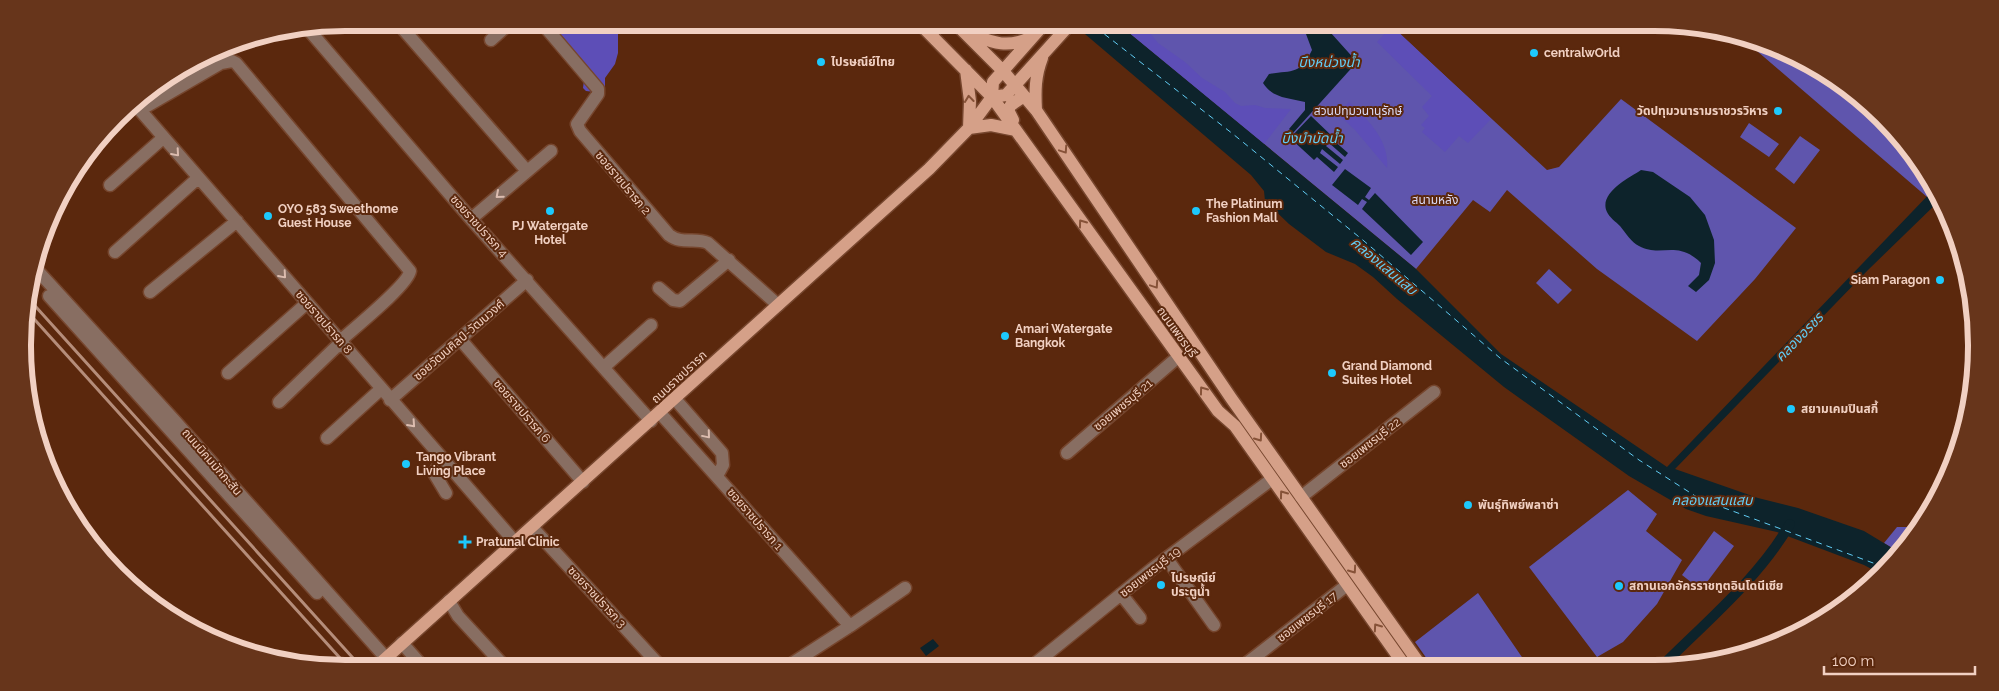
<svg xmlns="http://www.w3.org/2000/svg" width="1999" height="691" font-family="Raleway,'Noto Sans Thai',sans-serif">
<rect width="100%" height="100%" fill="#5b280d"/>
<path fill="#5f55ad" d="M1117,23H1388L1547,170L1559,167L1621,99L1796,228L1755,279L1697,341L1597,269L1507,190L1490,212L1473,200L1416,269Z
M1736,33L1850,89L1933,184L1935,189L1927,197Z
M1749,123L1779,144L1769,157L1740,137Z
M1800,136L1820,150L1794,184L1775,169Z
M1549,269L1572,290L1558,304L1536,283Z
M1628,490L1657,514L1646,531L1682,560L1657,604L1623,642L1597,657L1529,567Z
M1897,527H1917L1897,551L1884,543Z
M1714,531L1734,546L1701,590L1682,575Z
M1478,593L1528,666H1432L1415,642Z"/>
<path fill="#5d4eb7" d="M543,23H590L598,31L618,33V53L615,64L605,78V90L603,93L586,91L583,88L584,80Z
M1117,23H1142L1158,43L1185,62L1202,78L1225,92L1235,103L1241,106L1255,105L1265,108L1291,109L1264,144Z
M1392,26L1491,119L1468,143L1459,136L1445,152L1422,132L1425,128L1421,125L1429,116L1422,107L1432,96L1377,42Z
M1349,102C1367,118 1390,141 1387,168L1355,130L1338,114Z"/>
<path fill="#0d232b" d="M1072,23H1117L1416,269L1501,354L1667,467L1935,188L1939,201L1868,270L1675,469L1758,498L1798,508L1864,531L1897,551L1879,573L1864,565L1777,532L1706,516L1686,509L1629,476L1504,387L1397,299L1373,277L1355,264L1326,252L1289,224L1265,201L1264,191L1251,175Z
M1299,23H1322L1357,62L1293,133L1289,129L1305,110V102C1289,98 1272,98 1263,83L1269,74C1293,70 1300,75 1312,50L1306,34Z
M1311,116L1333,137L1332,139L1348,153L1345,157L1329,143L1326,146L1343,160L1340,164L1322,149L1320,153L1338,167L1334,172L1317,157L1314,160L1290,138Z
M1345,169L1371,188L1365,197L1369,200L1375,193L1423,242L1411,255L1362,209L1367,202L1362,199L1358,205L1332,185Z
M1641,170L1653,172L1690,197L1705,215L1714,240L1715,263L1709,280L1696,292L1688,286L1699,275L1701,263C1677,239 1661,258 1639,246C1632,243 1625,232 1620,226C1616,222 1609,217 1607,212C1598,193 1629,178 1641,170Z
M933,639L939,646L926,656L920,648Z"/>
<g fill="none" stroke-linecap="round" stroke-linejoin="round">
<path stroke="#0d232b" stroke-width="10" d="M1662,666C1706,622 1759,578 1790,524"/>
<path stroke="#61cdf5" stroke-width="1" stroke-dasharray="6 5" stroke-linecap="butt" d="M1086,22L1103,33L1233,134L1364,241L1500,358L1639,460L1700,499L1884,567
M1094,22L1101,30"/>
<g stroke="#76462e" stroke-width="15">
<path id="minor" d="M397,22L527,171
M541,22L598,89V94L577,124L580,131L669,235C682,245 695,237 708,243L778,305
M309,30L471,219L651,421
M491,40L511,22
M133,102L515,542
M140,110L221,63L232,61L236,63L410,271C408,285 353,329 340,341
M110,185L163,138
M471,219L551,151
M115,252L198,178
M36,269L175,421L386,658
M659,288L673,300L680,301L729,260
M150,292L237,221
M49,296L317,593
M460,339L583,482
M604,367L651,325
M228,373L307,303
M675,399L722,453L723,465L717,476
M390,400L527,280
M279,402L336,347L344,345
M660,413L850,626
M327,438L381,389
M1067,453L1178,357
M443,459L434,473L446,493
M1301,497L1434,392
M532,527L662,668
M1167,559L1214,625
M1121,594L1140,618
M449,601L458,616L506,668
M402,643L424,668
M805,655L813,668
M1031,667L1152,569L1272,479
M1242,667L1347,585
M785,668L850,626L905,588"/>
</g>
<g stroke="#76462e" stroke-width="15">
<path id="major" d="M918,22L992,97L1218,411L1235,426L1405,666
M954,22L1003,71L1036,110L1231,398L1421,666
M968,33C992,42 1005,49 1030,38
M931,34L942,22
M966,70L970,101L969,128
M992,97L1006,95L1072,22
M992,97L993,82L1046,22
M1036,110C1035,91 1035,76 1042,58
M1013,120L1008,110L1011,105L1024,96
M969,128L991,125L1016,130
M375,668L929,169L969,128L992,97"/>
</g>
<use href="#minor" stroke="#886e62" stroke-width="12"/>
<use href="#major" stroke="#d5a088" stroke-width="12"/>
<path stroke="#b58d7a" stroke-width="3" d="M27,297L362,668
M26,310L349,668"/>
</g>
<defs><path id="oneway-chevron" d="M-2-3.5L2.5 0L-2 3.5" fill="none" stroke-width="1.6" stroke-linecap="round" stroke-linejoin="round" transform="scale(1.25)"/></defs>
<g stroke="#865238">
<use href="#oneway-chevron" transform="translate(969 99) rotate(-96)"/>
<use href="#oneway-chevron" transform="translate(1064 150) rotate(56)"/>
<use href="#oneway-chevron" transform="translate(1082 223) rotate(-126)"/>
<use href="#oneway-chevron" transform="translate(1155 285) rotate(56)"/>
<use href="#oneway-chevron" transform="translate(1203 390) rotate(-126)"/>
<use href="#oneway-chevron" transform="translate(1259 438) rotate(55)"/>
<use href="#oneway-chevron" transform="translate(1283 494) rotate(-126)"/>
<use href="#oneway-chevron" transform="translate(1353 570) rotate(55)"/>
<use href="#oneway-chevron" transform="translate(1377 627) rotate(-125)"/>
</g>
<g stroke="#dcbcaf">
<use href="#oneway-chevron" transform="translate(176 153) rotate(49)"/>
<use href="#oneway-chevron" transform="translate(499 195) rotate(139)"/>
<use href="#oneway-chevron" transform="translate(283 275) rotate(49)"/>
<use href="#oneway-chevron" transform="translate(412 424) rotate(48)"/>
<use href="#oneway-chevron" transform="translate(707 435) rotate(50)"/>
</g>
<g fill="#1dc9fd" stroke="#5b280d" stroke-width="2">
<circle cx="1534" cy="53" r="5"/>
<circle cx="821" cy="62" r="5"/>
<circle cx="1778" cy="111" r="5"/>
<circle cx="550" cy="211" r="5"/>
<circle cx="1196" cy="211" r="5"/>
<circle cx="268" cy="216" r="5"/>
<circle cx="1940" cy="280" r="5"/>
<circle cx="1005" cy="336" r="5"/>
<circle cx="1332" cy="373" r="5"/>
<circle cx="1791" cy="409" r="5"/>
<circle cx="406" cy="464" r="5"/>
<circle cx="1468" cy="505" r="5"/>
<path d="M462.5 534.5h5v5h5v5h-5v5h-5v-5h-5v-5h5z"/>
<circle cx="1161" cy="585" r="5"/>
<circle cx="1619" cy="586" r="5"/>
</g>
<g text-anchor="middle" stroke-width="4" stroke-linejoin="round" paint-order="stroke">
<g font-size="12" font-weight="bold" fill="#f1d0c2" stroke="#5b280d" text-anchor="start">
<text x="1544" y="57">centralwOrld</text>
<text x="831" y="66">ไปรษณีย์ไทย</text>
<text x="1768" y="115" text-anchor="end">วัดปทุมวนารามราชวรวิหาร</text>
<text x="1206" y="208">The Platinum<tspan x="1206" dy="14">Fashion Mall</tspan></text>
<text x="278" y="213">OYO 583 Sweethome<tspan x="278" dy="14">Guest House</tspan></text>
<text x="550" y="230" text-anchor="middle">PJ Watergate<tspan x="550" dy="14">Hotel</tspan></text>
<text x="1930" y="284" text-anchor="end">Siam Paragon</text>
<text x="1015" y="333">Amari Watergate<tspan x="1015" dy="14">Bangkok</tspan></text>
<text x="1342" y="370">Grand Diamond<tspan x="1342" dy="14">Suites Hotel</tspan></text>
<text x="1801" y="413">สยามเคมปินสกี้</text>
<text x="416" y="461">Tango Vibrant<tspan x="416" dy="14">Living Place</tspan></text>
<text x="1478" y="509">พันธุ์ทิพย์พลาซ่า</text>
<text x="476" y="546">Pratunal Clinic</text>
<text x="1171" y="582">ไปรษณีย์<tspan x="1171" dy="14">ประตูน้ำ</tspan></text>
<text x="1629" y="590">สถานเอกอัครราชทูตอินโดนีเซีย</text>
</g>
<g font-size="12" fill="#dcdcf8" stroke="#5b280d">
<text x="1358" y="115">สวนปทุมวนานุรักษ์</text>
<text x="1435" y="204">สนามหลัง</text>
</g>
<g font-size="12" fill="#f1d0c2" stroke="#5b280d">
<text transform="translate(623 183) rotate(50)" y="4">ซอยราชปรารภ 2</text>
<text transform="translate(479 226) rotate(48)" y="4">ซอยราชปรารภ 4</text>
<text transform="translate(324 322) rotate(49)" y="4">ซอยราชปรารภ 8</text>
<text transform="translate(1177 332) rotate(54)" y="4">ถนนเพชรบุรี</text>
<text transform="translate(459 340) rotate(-41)" y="4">ซอยวัฒนศิลป์-วัฒนวงศ์</text>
<text transform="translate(679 377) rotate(-43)" y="4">ถนนราชปรารภ</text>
<text transform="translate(1123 405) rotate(-40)" y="4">ซอยเพชรบุรี 21</text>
<text transform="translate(522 411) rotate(49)" y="4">ซอยราชปรารภ 6</text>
<text transform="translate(1370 443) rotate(-38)" y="4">ซอยเพชรบุรี 22</text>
<text transform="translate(212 462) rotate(49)" y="4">ถนนนิคมมักกะสัน</text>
<text transform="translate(755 519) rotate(49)" y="4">ซอยราชปรารภ 1</text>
<text transform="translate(1150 572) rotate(-38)" y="4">ซอยเพชรบุรี 19</text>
<text transform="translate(597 597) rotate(47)" y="4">ซอยราชปรารภ 3</text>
<text transform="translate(1307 617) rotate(-38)" y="4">ซอยเพชรบุรี 17</text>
</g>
<g font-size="14" font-style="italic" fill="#61cdf5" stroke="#5b280d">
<text x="1329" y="67">บึงหน่วงน้ำ</text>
<text x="1312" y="143">บึงบำบัดน้ำ</text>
<text transform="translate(1384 266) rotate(40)" y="5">คลองแสนแสบ</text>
<text transform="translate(1799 337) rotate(-46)" y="5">คลองอรชร</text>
<text x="1712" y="505">คลองแสนแสบ</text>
</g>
</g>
<path d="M0 0H1999V691H0ZM345 31H1654A314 314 0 0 1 1968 345V346A314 314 0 0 1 1654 660H345A314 314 0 0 1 31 346V345A314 314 0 0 1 345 31Z" fill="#67351b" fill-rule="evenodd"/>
<path fill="none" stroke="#f1d0c2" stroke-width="6" d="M345 31H1654A314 314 0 0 1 1968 345V346A314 314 0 0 1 1654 660H345A314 314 0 0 1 31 346V345A314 314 0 0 1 345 31Z"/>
<path d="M1824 666v8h151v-8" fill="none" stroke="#f1d0c2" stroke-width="2.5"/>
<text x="1832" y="666" font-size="15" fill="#f1d0c2" stroke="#5b280d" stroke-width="4" paint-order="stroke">100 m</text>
</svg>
